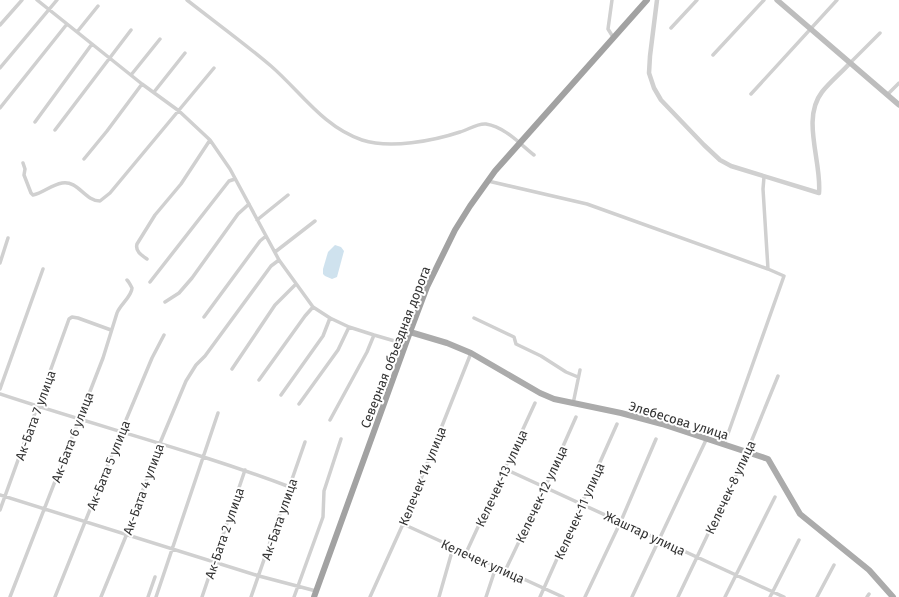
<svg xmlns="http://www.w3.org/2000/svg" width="899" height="597" font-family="'Fira Sans',sans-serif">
<rect width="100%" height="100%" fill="#fff"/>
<path fill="#cfe2ee" d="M335,245L341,247L344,251L337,277L332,279L325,276L323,274V269L328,252Z"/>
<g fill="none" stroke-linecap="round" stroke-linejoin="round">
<path stroke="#d0d0d0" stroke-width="3.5" d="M37,0L142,84L179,111L210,140L230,169L279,260L313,307L330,318L349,327L374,335L405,344
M187,0C215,22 244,43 271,66C300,91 323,127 362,140C390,149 433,141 460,132C468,130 477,123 486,124C505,127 520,144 534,155
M612,0L608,29L613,37
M0,25L22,0
M671,28L697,0
M77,32L98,6
M713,55L764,0
M850,63L880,33
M0,68L57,0
M131,75L160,39
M154,92L185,53
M751,94L837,0
M887,95L899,83
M0,108L67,24
M35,122L92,44
M55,130L131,30
M84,159L107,131L142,84
M23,163L25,169L24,175L31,193L33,195C43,193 51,185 62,183C78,180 85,201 100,201L110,193L214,68
M488,181L587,204L768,269
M257,220L288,195
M275,252L315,221
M147,259C141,255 135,251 137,244L155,215L181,184L210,140
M0,263L8,238
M150,282L229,181L235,179
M165,302L179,293L192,278L238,214L249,204
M204,317L260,241L266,236
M474,318L514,337L516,344L541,356L566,372L578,377
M232,369L275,305L296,284
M259,380L305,316L313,307
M0,389L43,269
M0,394C96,426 195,451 290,487
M281,395L323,336L330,318
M299,404L338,350L349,327
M573,404L580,370
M330,420L367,352L374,335
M724,445L784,276L768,269L763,189L764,177
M505,469L784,597
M0,495L259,576L316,591
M0,510L69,319L72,317L78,318L111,330
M403,524L563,597
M466,553L535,403
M505,571L545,487L576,417
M10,597L103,358L117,313C120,305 132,296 132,288C131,286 129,282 127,280
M55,597L121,432L152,358L164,335
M101,597L126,536L160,443L186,381L196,365L205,356L271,266L279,260
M148,597L155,577
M156,597L218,413
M202,597L245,470
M251,597L305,442
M294,597L323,517L324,491L341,439
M370,597L403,524L471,353
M439,597L453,548
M486,597L496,567
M540,597L617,424
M585,597L621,521L656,439
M632,597L706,440
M678,597L747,452L778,376
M725,597L775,497
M770,597L799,540
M817,597L834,565
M867,597L869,594"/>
<path stroke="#d0d0d0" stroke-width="4.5" d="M657,0L650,56L649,73L654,88L661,100L704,145L720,160L731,166L819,193C822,162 801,119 822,92C830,82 841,73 850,63"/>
<path stroke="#bdbdbd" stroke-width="5.5" d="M777,0L899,105"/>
<path stroke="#ababab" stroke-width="6" d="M410,332L447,343L471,353L540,393L554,399L621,413L662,424L768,459L800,514L869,570L893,597"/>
<path stroke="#a2a2a2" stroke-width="6" d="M314,597L410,332L427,287L455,230L470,206L495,171L647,0"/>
</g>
<g text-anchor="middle" stroke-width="4" stroke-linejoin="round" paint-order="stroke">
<g font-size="13" fill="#333" stroke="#fff">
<text transform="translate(395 347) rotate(-69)" y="5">Северная объездная дорога</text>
<text transform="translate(35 415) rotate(-70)" y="5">Ак-Бата 7 улица</text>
<text transform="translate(679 420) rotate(17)" y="5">Элебесова улица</text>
<text transform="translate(72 437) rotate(-69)" y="5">Ак-Бата 6 улица</text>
<text transform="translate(108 465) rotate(-68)" y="5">Ак-Бата 5 улица</text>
<text transform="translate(422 476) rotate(-68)" y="5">Келечек 14 улица</text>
<text transform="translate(501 478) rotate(-65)" y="5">Келечек-13 улица</text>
<text transform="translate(730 487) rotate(-65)" y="5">Келечек-8 улица</text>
<text transform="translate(143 489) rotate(-70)" y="5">Ак-Бата 4 улица</text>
<text transform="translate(541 494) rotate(-65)" y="5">Келечек-12 улица</text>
<text transform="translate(579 511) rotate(-66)" y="5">Келечек-11 улица</text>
<text transform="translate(279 519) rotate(-71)" y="5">Ак-Бата улица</text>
<text transform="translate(224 533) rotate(-71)" y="5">Ак-Бата 2 улица</text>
<text transform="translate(645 533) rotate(25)" y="5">Жаштар улица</text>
<text transform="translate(483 561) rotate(24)" y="5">Келечек улица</text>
</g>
</g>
</svg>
